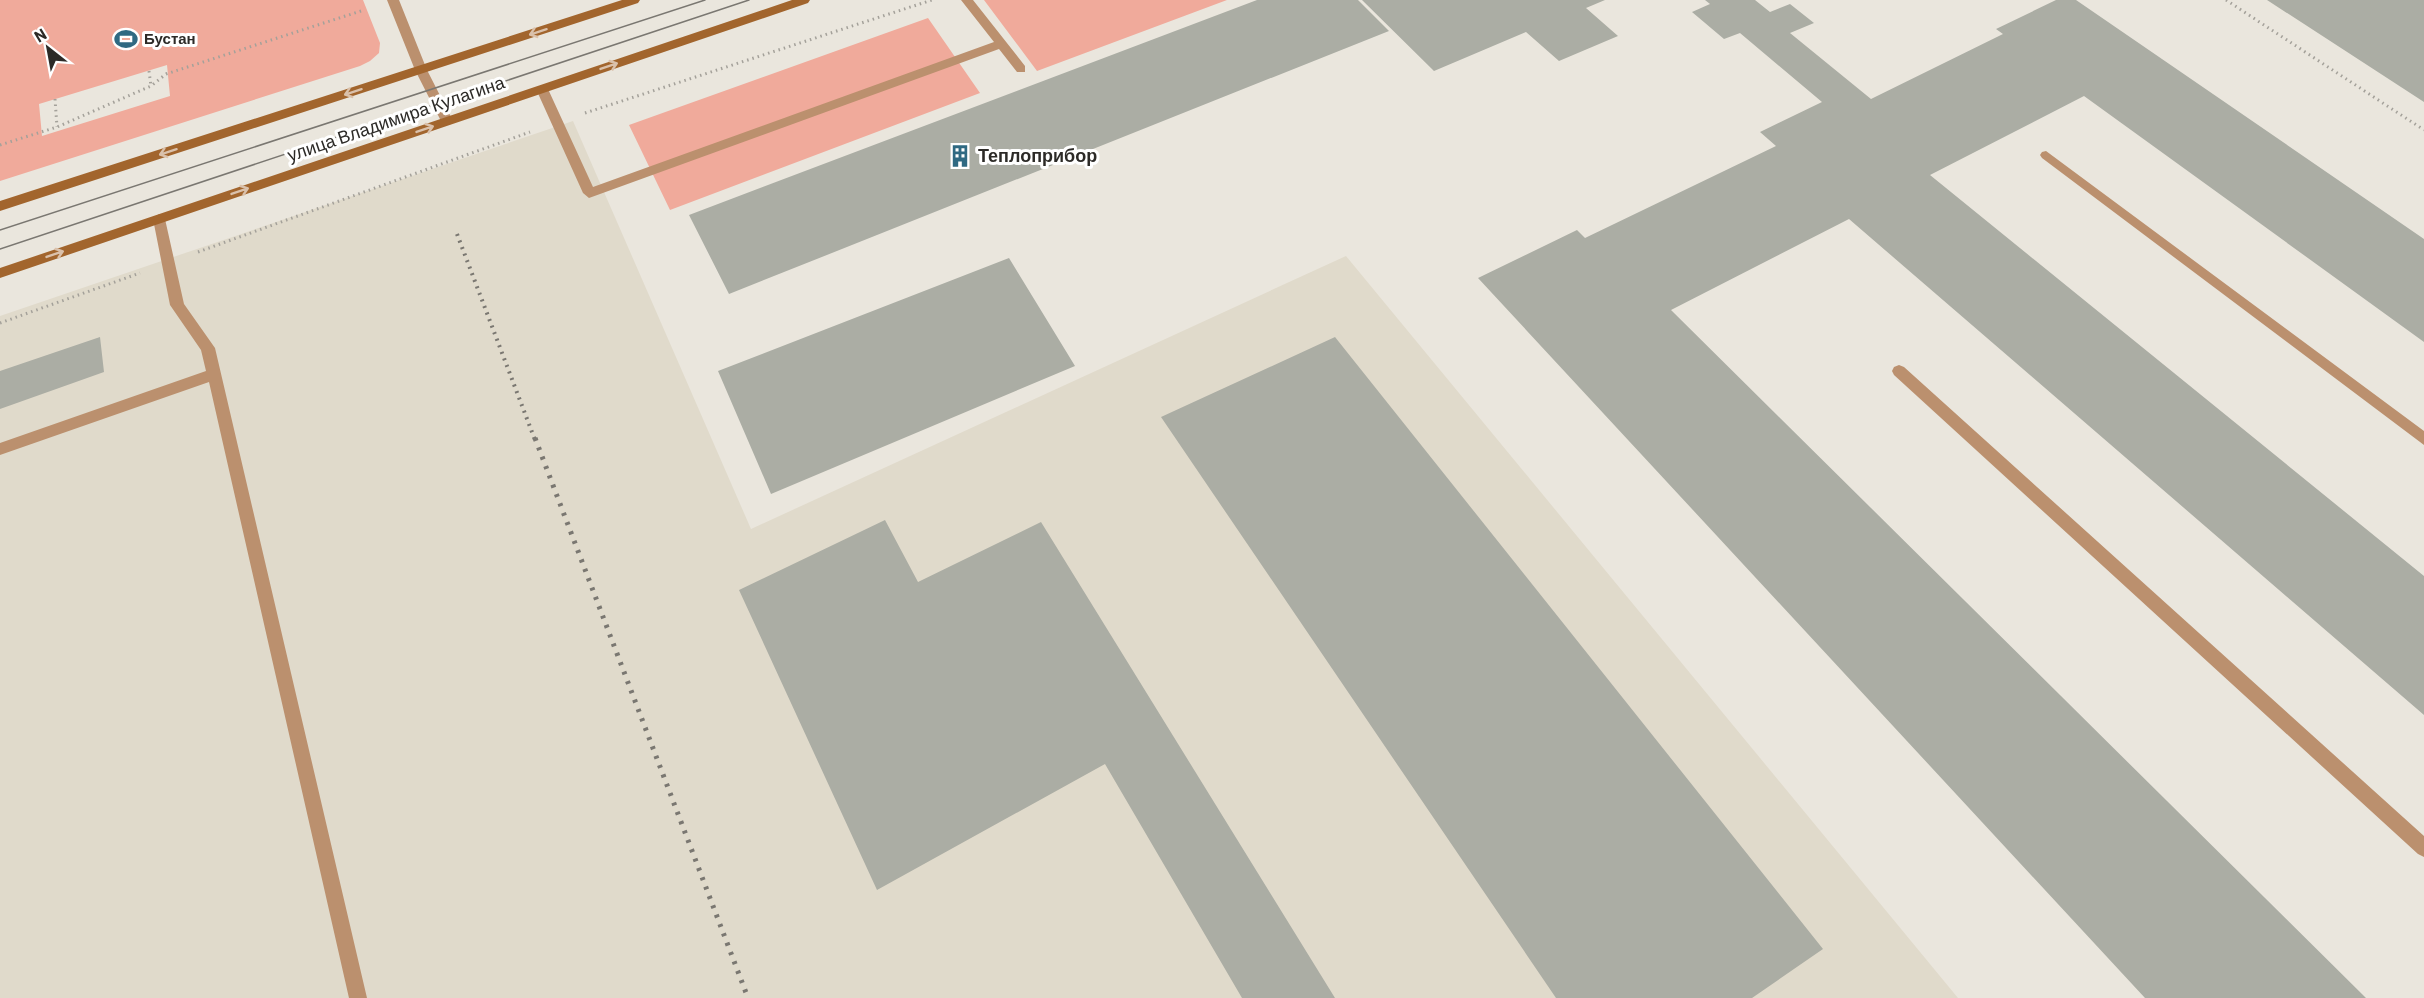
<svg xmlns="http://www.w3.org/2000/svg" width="2424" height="998" font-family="Barlow,sans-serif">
<rect width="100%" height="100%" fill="#eae6dd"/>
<path fill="#e0dacb" d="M573,121L751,529L1346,256L1958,998H0V316Z"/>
<path fill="#f0aa9b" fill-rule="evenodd" d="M0,0H363L380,43L379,53L370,61L360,66L0,181ZM167,65L170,96L42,136L39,104Z
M984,0H1227L1037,71Z
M928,18L980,93L670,210L629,125Z"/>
<path fill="#abada4" d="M1257,0H1358L1389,31L729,294L689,215Z
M1362,0H1605L1586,8L1618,36L1559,61L1526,32L1434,71Z
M1705,0H1755L1770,12L1790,4L1814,23L1790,33L1871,99L2003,34L1996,29L2056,0H2076L2424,239V342L2084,96L1930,175L2424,576V715L1849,219L1671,310L2366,998H2145L1478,278L1577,230L1585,238L1776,146L1760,132L1822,102L1740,33L1724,39L1692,12L1710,4Z
M2267,0H2424V102Z
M1009,258L1075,366L771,494L718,371Z
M100,337L104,372L0,409V371Z
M1335,337L1823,949L1752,998H1556L1161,417Z
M885,520L918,582L1041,522L1335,998H1242L1105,764L877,890L739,590Z"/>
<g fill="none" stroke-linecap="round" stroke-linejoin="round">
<path stroke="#a4a19a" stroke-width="3" stroke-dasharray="1.5 4" stroke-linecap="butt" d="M2226,0L2424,130
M149,71L151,86
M55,99L57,127
M585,113L932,0
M0,145L57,127L151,86L166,74L364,10
M198,252L530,132
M0,323L140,273"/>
<path fill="#bb906e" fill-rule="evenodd" d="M961,0H973L1025,66V72H1017L999,49L589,198L583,193L536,89L542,85L548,89L593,187L994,42Z
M2046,151L2424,431V445L2042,158L2040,155L2042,152Z
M159,214L165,219L184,304L215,348L367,998H349L209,382L0,455V443L206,371L201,350L170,305L153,219Z
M1899,365L1904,367L2424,836V857L2418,854L1894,375L1892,371L1894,367Z"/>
<path fill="#bb906e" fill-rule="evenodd" d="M387,0H399L427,70L453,121L451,124L447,125L441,121L415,70Z"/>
<path fill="#a2652d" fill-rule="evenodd" d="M622,0H640L638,3L0,211V201Z
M792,0H810L808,3L0,278V268Z"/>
<path stroke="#7a7771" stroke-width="1.5" d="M0,230L705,0
M0,249L749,0"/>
<path stroke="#7a7771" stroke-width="4" stroke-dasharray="2 5" stroke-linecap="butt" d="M457,234L535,440"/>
<path stroke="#7a7771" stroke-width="5" stroke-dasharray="3 7" stroke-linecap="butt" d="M535,438L748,998"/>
</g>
<defs><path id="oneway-shaft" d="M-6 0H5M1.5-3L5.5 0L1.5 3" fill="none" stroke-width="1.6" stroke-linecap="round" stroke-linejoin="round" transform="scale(1.5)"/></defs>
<g stroke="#dac1ab">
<use href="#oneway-shaft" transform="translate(538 32) rotate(162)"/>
<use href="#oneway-shaft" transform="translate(609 66) rotate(-19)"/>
<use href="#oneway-shaft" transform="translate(353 92) rotate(162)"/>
<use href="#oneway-shaft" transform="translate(425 129) rotate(-19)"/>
<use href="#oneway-shaft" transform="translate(168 152) rotate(162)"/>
<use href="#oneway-shaft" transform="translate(240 191) rotate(-19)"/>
<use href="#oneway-shaft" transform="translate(55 254) rotate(-19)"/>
</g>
<defs>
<g id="stadium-bare" transform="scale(1.8)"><path d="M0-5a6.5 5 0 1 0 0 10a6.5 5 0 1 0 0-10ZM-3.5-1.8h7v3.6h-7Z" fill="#2f6982" stroke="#fff" stroke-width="2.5" paint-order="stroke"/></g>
<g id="building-bare" transform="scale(1.8)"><path d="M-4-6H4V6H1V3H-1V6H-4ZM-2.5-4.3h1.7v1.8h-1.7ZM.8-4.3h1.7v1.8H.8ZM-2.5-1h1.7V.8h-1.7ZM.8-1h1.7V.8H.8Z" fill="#2f6982" stroke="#fff" stroke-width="2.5" paint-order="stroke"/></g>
</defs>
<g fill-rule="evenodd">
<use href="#stadium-bare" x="126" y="39"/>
<use href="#building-bare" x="960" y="156"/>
</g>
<g text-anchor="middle" stroke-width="6" stroke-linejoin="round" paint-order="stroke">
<g font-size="15" font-weight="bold" fill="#2c2a27" stroke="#fff" text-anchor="start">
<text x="144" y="44">Бустан</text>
</g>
<g font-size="18" fill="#2c2a27" stroke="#fff">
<text transform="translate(396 119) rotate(-19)" y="6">улица Владимира Кулагина</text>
</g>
<g font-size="18" font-weight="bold" fill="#2c2a27" stroke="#fff" text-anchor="start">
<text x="978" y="162">Теплоприбор</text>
</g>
</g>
<g transform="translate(48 48) rotate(329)" stroke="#ffffff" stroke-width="4.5" paint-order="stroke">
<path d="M0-4.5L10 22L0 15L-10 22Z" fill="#2c2a27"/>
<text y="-9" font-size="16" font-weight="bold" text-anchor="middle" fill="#2c2a27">N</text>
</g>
</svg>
